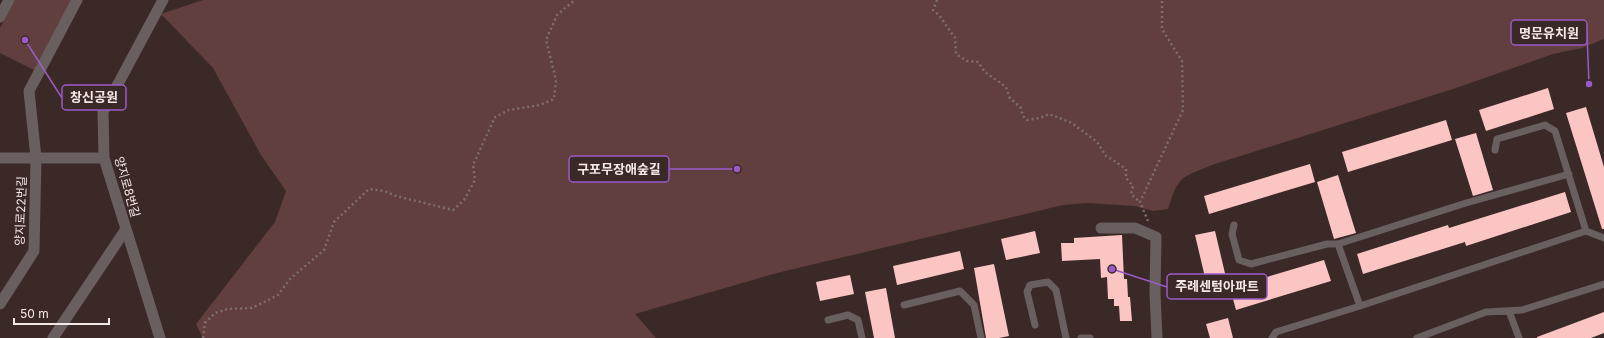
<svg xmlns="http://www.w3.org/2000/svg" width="1604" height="338" font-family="Inter,'Noto Sans KR',sans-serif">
<rect width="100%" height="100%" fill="#3b2928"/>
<path fill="#603f3e" d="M15,0H72L34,70L0,53V28Z
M203,0H1604V39L1582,48L1553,54L1456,88L1215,164C1206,168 1184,174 1179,183C1173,190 1171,201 1168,209L1153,211L1135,206L1087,203L1063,205L777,273L635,314L656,338H203L196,324L275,222L286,191L261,155L213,68L161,14Z"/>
<path fill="#fbc5c3" d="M1548,88L1554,109L1486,131L1479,110Z
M1586,107L1604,167V229H1602L1566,113Z
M1446,120L1452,140L1348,172L1342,152Z
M1476,133L1493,190L1473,196L1455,139Z
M1310,164L1315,182L1209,214L1204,196Z
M1338,175L1356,233L1334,239L1317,182Z
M1565,192L1571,212L1466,246L1465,242L1363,274L1357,254L1448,225L1449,228Z
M1035,231L1040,253L1006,260L1001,239Z
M1215,231L1228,286L1208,290L1195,235Z
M1122,235L1124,279H1127L1128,297H1130L1132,321H1120L1119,306H1114V299H1108L1107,277L1101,278L1100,259L1062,261L1061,243H1074V238Z
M960,251L964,269L897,285L893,266Z
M1324,260L1331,281L1236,310L1230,288Z
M994,264L1009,336L999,338H986L974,268Z
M850,275L854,294L820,301L816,282Z
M886,288L895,338H874L865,292Z
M1604,312V333L1591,338H1537V337Z
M1228,318L1233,338H1210L1206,324Z"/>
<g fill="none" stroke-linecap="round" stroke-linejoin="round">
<path stroke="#7e6e6d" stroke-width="2.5" stroke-dasharray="2 3" stroke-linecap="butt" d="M937,0L933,10L939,15L955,38L956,54L967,61L978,62L985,72L1006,87L1009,97L1021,108L1023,116L1027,120L1040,118L1049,114L1072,123L1097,142L1106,156L1113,160L1126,169V178L1133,186L1131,194L1140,202
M1148,221L1140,202L1183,110L1182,61L1162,29V0
M203,338L205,323L215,313L228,309L252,308L278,295L290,279L324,250L334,222L369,189L384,191L396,196L453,210L464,200L475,180L473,165L495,117L509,110L540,105L554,99L556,80L546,40L557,15L575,0"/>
<path stroke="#695f5f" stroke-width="7" d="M1495,150L1497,139L1545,125L1555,131L1586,231
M1234,225L1232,234L1239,260L1251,264L1327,244H1338L1466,203L1569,174
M1338,244L1360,306
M904,305L960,291L974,305L981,338
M1509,311L1519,338
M828,320L848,315L858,320L862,338
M1035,325L1027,292L1030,285L1048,282L1056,290L1066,338
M1081,338H1090
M1272,338L1276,332L1360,306L1586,231L1604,238
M1417,338L1486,312L1522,310L1604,284"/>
<path stroke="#695f5f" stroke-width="11" d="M0,17L9,0
M0,158H104
M1101,228H1135L1156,237L1155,293L1157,338
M0,304L34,251L36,158L29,91L77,0
M53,338L126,229
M160,338L104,158L103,112L163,0"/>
</g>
<g text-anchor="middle" stroke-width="4" stroke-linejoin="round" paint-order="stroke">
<g font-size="12" fill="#f5e8e8" stroke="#3b2928">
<text transform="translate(127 187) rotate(74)" y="4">양지로8번길</text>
<text transform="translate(21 211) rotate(-88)" y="4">양지로22번길</text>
</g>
</g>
<path fill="none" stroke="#9a5bc9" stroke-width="1.5" d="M1589 84L1587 33M25 40L62 98M737 169L669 169M1112 269L1167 287"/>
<g fill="#9a5bc9" stroke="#3b2928" stroke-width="1.5">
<circle cx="1589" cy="84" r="4"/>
<circle cx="25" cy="40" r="4"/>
<circle cx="737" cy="169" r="4"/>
<circle cx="1112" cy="269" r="4"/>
</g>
<g fill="#3b2928" stroke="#9a5bc9" stroke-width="1.5">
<rect x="1511" y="20" width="76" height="25" rx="4"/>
<rect x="62" y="85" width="64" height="25" rx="4"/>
<rect x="569" y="156" width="100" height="26" rx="4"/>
<rect x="1167" y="274" width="100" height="25" rx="4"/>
</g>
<g font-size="13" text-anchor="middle" font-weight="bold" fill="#f5e8e8">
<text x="1549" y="38">명문유치원</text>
<text x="94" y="102">창신공원</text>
<text x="619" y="174">구포무장애숲길</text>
<text x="1217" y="291">주례센텀아파트</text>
</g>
<path d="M14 318v6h95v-6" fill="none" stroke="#f5e8e8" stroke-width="2"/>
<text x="20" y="318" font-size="12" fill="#f5e8e8" stroke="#3b2928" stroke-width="3" paint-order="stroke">50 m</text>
</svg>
